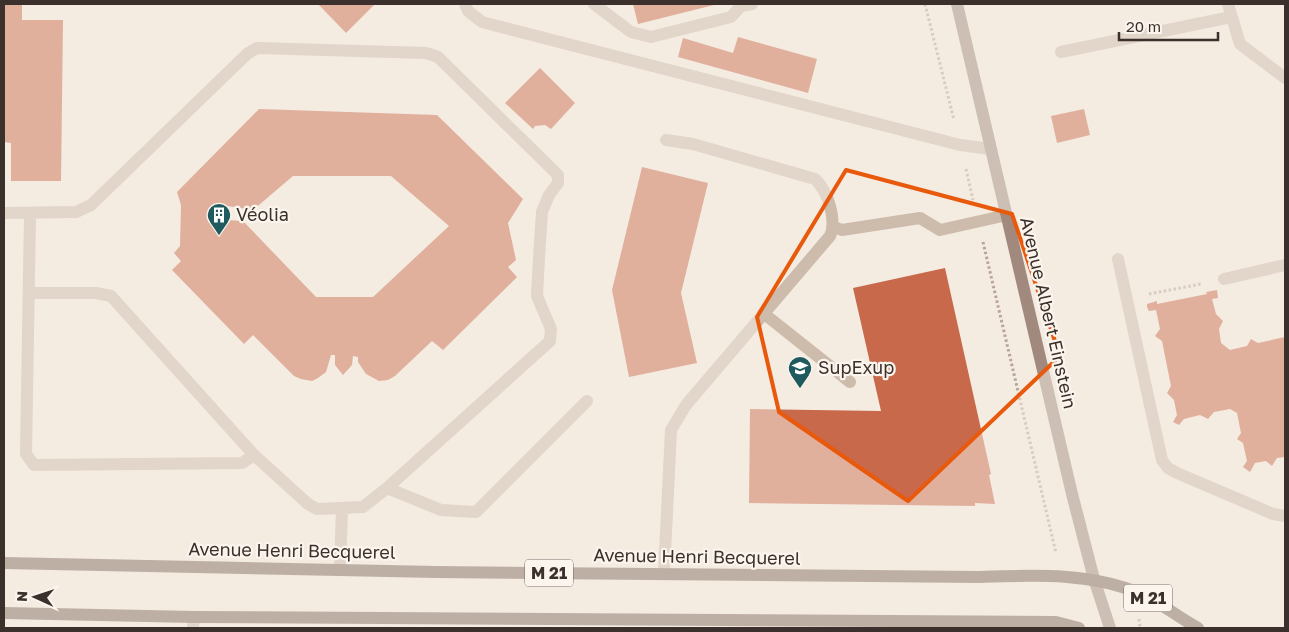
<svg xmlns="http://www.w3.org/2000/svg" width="1289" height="632" font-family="'Golos Text',sans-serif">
<rect width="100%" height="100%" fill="#f4ebe1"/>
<path fill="#c8694b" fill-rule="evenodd" d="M4,4H22V20H63L61,181H11V143L4,142Z
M318,4H375L346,33Z
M633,4H718L638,24Z
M738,37L817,59L808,93L678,57L683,38L733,53Z
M540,68L575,103L551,129L545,125L535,126L533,129L505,103Z
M259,109L437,115L523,199L508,223L516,260L508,267L517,277L443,350L432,341L395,376L388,380L379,381L366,374L358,362V357L353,356L352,365L343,375L335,365V355H331L326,372L318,378L312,381L301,379L294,376L253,335L244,344L172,270L181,261L174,253L180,246L181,205L177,192ZM293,176H391L449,226L373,297H316L243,221L227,220V206L253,210Z
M1084,109L1090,135L1057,143L1051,116Z
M642,167L708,183L681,293L697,363L629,377L612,290Z
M945,268L991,474L989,475L995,504L975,503V506L749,503L750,409L881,411L853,288Z
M1217,290L1218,298L1212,299L1216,314L1223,321L1219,329L1221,343L1230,350L1247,346L1251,339L1258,343L1285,337V457L1277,458L1272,466L1266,461L1255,463L1250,472L1243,467L1247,461L1243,443L1237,439L1241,433L1237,413L1230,409L1214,412L1208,419L1200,415L1184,419L1179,425L1173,422L1177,415L1174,400L1167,393L1171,386L1162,341L1155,336L1160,329L1156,310L1149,311L1147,307V304L1157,301V304L1207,294L1206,292Z"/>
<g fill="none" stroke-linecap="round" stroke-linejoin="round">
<path stroke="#b9a596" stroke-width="3" stroke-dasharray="2.5 2.5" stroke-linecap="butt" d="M925,4L954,120
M966,169L973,200
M983,242L1056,553
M1149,294L1201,284
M1139,619L1140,628"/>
<path stroke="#cdbbac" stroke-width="12" d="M465,4L468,11L482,22L960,145L990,149
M594,4L631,32L651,37L731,17L741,6L752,4
M1228,4L1240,44L1285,78
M1061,52L1231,17
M4,213L76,212L91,205L247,54L257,48L426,53L438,57L558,175V183L549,195L542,212L539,257L537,296L551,329L550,341L387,488L363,507L317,509L308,504L254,455L111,296L96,293H29
M30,214L26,454L34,465L242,463L254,455
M834,227L842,230L920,218L940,230L1007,215
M1118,259L1162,460L1168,468L1177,473L1273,514L1285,516
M1224,279L1285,265
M763,313L850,382
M387,488L441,510L476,512L587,401
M340,570L342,508
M664,574L671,430L686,405L830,236C837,220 828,191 815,179L693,144L666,140"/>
<path stroke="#cdbbac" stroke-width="12" d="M193,628L194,617"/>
<path stroke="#a18a7d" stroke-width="12" d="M957,4L1072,494L1094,579L1110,628"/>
<path stroke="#7d675c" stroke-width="12" d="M4,563L436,572L978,577C1034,575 1089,572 1142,594C1161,603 1179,618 1198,628
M4,613L194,617L1056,622L1079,628"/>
</g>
<path d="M0 0H1289V632H0ZM846,170L1012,214L1060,356L908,501L779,412L757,317Z" fill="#f4ebe1" fill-opacity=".55" fill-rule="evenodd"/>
<path fill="none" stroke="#e8590c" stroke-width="4" stroke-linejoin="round" d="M846,170L1012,214L1060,356L908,501L779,412L757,317Z"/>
<defs>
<g id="building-pin" transform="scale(1.25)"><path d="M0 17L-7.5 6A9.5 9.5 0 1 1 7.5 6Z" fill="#1f5a5e" stroke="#fbf5ee"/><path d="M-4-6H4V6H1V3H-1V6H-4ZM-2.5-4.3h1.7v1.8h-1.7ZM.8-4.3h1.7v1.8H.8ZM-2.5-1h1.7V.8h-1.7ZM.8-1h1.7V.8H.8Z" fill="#fff"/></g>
<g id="university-pin" transform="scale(1.25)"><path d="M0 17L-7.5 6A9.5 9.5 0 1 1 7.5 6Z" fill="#1f5a5e" stroke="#fbf5ee"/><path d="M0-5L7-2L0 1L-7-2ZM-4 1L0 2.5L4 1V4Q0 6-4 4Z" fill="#fff"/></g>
</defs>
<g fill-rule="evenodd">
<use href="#building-pin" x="219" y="215"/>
<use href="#university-pin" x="800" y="368"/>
</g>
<g text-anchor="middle" stroke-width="4.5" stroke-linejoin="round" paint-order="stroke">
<g fill="#fbf5ee" stroke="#756b66" stroke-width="1">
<rect x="525" y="559.5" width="48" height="27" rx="4"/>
<rect x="1124" y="584.5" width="48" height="27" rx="4"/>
</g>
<g font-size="16" font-weight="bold" fill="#3b302b">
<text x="549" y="579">M 21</text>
<text x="1148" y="604">M 21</text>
</g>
<g font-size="18" fill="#3b302b" stroke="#fbf5ee" text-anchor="start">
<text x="236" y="221">Véolia</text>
<text x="818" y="374">SupExup</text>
</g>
<g font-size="18" fill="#3b302b" stroke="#fbf5ee">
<text transform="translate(1048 313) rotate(77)" y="6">Avenue Albert Einstein</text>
<text transform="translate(292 551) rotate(1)" y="6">Avenue Henri Becquerel</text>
<text transform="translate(697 557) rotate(1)" y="6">Avenue Henri Becquerel</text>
</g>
</g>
<rect width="1289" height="632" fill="none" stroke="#3b302b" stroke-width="10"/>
<g transform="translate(35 597) rotate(273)" stroke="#fbf5ee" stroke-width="4" paint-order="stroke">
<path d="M0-4L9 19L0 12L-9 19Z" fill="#3b302b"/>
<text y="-8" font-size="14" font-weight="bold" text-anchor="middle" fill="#3b302b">N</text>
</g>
<path d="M1119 32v8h99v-8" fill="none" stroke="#3b302b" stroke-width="2.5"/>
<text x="1126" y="32" font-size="15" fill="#3b302b" stroke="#fbf5ee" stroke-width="4" paint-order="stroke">20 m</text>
</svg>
